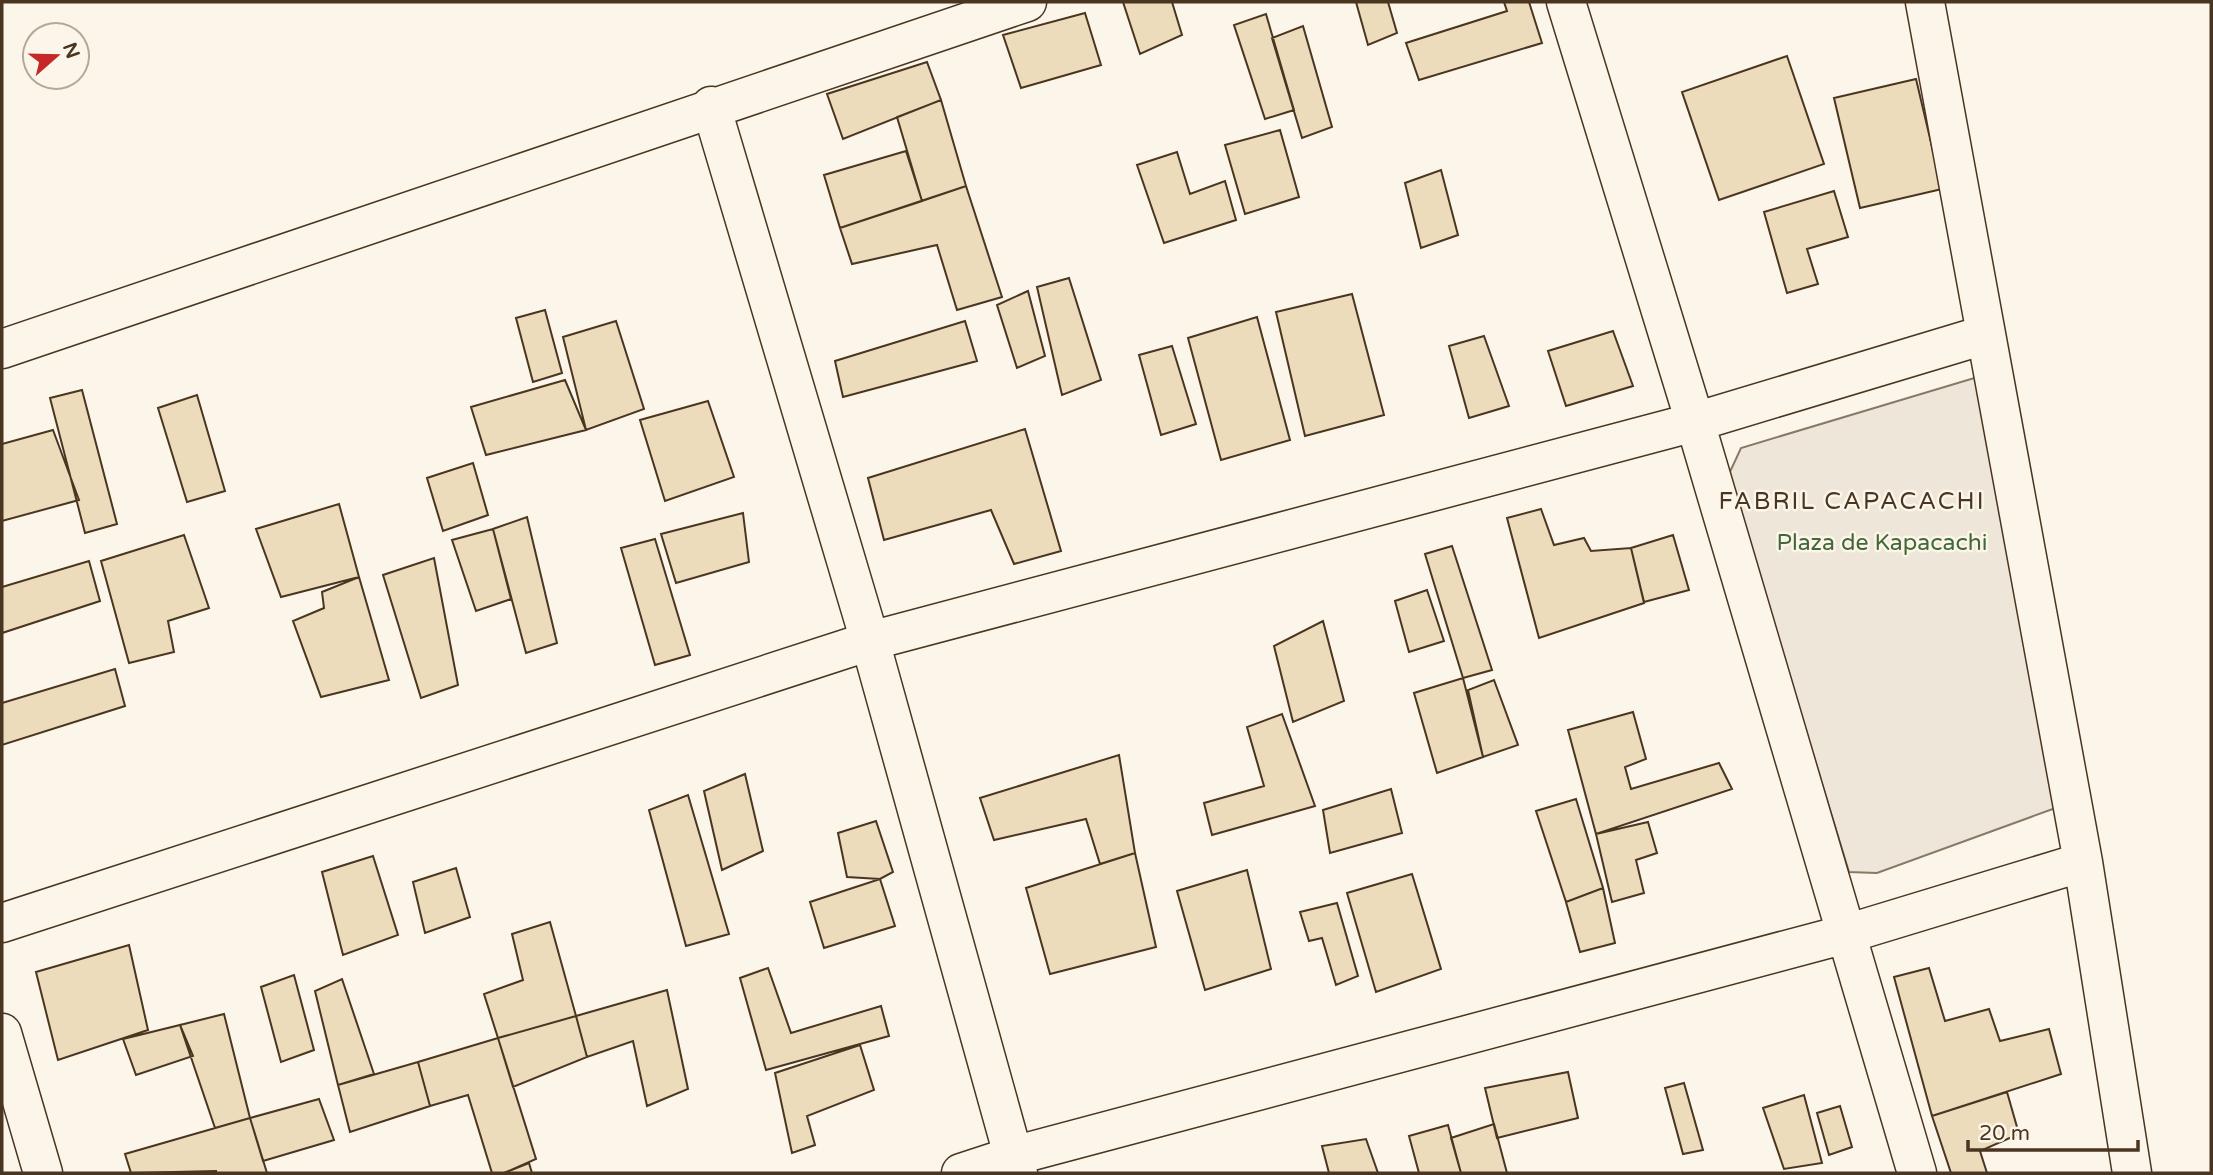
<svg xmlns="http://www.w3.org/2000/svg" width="2213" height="1175" font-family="'Varela Round',sans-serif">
<rect width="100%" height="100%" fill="#fbf6e9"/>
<path fill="#ede6d9" stroke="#887966" stroke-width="2" d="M1981,376L2061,806L1877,873L1849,872L1728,476L1741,448Z"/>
<path fill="#ecdcbc" stroke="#4a3520" stroke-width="2" d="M1123,2H1172L1182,35L1140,54Z
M1356,2H1388L1397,33L1368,45Z
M1504,2H1529L1542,43L1419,80L1406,43L1507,11Z
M1085,13L1101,65L1021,88L1003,35Z
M1266,14L1294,110L1265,119L1234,25Z
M1303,26L1332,127L1302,138L1272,38Z
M1787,56L1824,164L1719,200L1682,92Z
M927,62L941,100L843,139L827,94Z
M1916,79L1942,189L1860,208L1834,98Z
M941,100L966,186L922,201L897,117Z
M1280,130L1299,197L1245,214L1225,145Z
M906,151L922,201L840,228L824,175Z
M1177,152L1190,194L1225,181L1236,220L1164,243L1137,165Z
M1441,170L1458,235L1421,248L1405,183Z
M966,186L1002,297L957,310L937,245L852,264L840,228Z
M1834,191L1848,237L1807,249L1818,284L1787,293L1764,212Z
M1069,278L1101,380L1062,395L1037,287Z
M1028,291L1045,356L1017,368L997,305Z
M1352,294L1384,415L1305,436L1276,312Z
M545,310L562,373L533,382L516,318Z
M1257,317L1290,440L1221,460L1188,338Z
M616,321L644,409L586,430L563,337Z
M965,321L977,361L843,397L835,361Z
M1613,331L1633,386L1566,406L1548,351Z
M1484,336L1509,406L1469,418L1449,346Z
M1172,346L1196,424L1161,435L1139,355Z
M565,380L586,430L486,455L471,407Z
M82,390L117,524L85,533L50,398Z
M197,395L225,491L187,502L158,408Z
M708,401L734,477L665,501L640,420Z
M1025,429L1061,551L1014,564L991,510L884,540L868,478Z
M53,430L79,500L2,521V444Z
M473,463L488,515L443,531L427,478Z
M339,504L359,577L281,597L256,529Z
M1541,509L1554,545L1584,538L1591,551L1631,548L1644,603L1539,638L1507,518Z
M743,513L749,562L676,583L661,534Z
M527,517L557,643L526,653L493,529Z
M493,529L511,599L476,611L452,540Z
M184,535L209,608L168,621L174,652L129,663L101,561Z
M1673,535L1689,590L1644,602L1631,548Z
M655,539L690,655L655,665L621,548Z
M1452,546L1492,670L1463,678L1425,554Z
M434,558L458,685L421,698L383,575Z
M89,561L100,601L2,633V587Z
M359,577L389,680L321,697L293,621L324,608L322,592Z
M1427,590L1444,641L1409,652L1395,601Z
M1323,621L1344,701L1293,722L1274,646Z
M115,669L125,706L2,745V703Z
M1463,678L1483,757L1437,773L1414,693Z
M1494,680L1518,745L1483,757L1468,690Z
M1633,712L1646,759L1625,767L1631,789L1719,763L1732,789L1596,834L1568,730Z
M1282,714L1315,806L1212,835L1204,803L1264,786L1247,727Z
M1119,755L1135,853L1100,864L1086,819L994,840L980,798Z
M745,774L763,851L722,870L704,791Z
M1391,789L1402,833L1330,853L1323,810Z
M688,795L729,934L686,946L649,810Z
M1576,799L1603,888L1566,902L1536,811Z
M876,821L893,872L880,879L847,877L838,833Z
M1648,822L1657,853L1636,860L1644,893L1612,902L1596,834Z
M1135,853L1156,947L1050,974L1026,888Z
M373,856L398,935L343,955L322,872Z
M456,868L470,917L425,933L413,882Z
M1247,870L1271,969L1205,990L1177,891Z
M1412,874L1441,969L1376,992L1347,893Z
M880,879L895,926L824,948L810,902Z
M1603,888L1615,943L1580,952L1566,902Z
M1337,903L1358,976L1336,985L1322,938L1309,941L1300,912Z
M550,922L576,1016L498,1038L484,994L523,980L512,934Z
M129,945L148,1030L58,1060L36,972Z
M768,968L791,1033L881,1006L889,1036L766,1070L740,978Z
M1929,968L1945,1021L1989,1009L2000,1041L2049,1029L2061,1074L1932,1116L1894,977Z
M294,975L314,1050L281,1062L261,987Z
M342,979L374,1074L338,1085L315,991Z
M667,990L688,1089L647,1106L633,1041L587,1057L576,1016Z
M224,1014L250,1118L215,1128L180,1025Z
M576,1016L587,1057L513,1087L498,1038Z
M180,1025L193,1056L136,1075L123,1039Z
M498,1038L536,1159L504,1173H492L468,1095L430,1106L418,1062Z
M860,1045L874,1090L807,1116L815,1145L792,1153L775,1073Z
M418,1062L430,1106L350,1132L338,1085Z
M1568,1072L1578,1118L1497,1138L1485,1088Z
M1684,1083L1703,1150L1683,1154L1665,1088Z
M2007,1092L2019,1134L1980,1151L1987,1173H1951L1932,1116Z
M1804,1095L1822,1163L1784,1169L1763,1108Z
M319,1099L334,1140L263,1161L250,1118Z
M1840,1106L1852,1147L1829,1155L1817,1113Z
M250,1118L267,1173H216V1171L131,1173L125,1154Z
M1494,1124L1507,1173H1461L1451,1138Z
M1448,1125L1461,1173H1419L1409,1136Z
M1366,1139L1378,1173H1329L1322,1146Z
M529,1163L532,1173H504Z"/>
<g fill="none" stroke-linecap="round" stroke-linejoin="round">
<g stroke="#4a3520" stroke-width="41">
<path id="minor" d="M1566,2L1695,422L1917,1173
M1925,2L2083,862L2132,1173
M711,106L870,641L1018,1173
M2,349L1027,2
M2,923L870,641L1695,422L1984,335
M2,1033L43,1173
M961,1173L1013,1156L1846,934L2083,862"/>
</g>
<use href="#minor" stroke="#fbf6e9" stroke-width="38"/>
</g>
<g text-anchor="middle" stroke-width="5" stroke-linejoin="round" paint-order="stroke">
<g font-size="23" fill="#436837" stroke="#fbf6e9">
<text x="1882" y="550">Plaza de Kapacachi</text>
</g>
<g font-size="24" letter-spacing="2" fill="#4a3520" stroke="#fbf6e9">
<text x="1852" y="509">FABRIL CAPACACHI</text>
</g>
</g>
<rect width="2213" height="1175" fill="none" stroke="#4a3520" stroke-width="7"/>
<g transform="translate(56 56) rotate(70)"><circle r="33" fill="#fbf6e9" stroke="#b4a999" stroke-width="2"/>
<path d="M0-5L12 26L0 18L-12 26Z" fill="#c62828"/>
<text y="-10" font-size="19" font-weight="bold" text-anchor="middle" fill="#4a3520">N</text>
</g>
<path d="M1968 1140v10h170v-10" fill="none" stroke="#4a3520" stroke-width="3.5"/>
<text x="1979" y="1140" font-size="21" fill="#4a3520" stroke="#fbf6e9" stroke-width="5" paint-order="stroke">20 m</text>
</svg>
